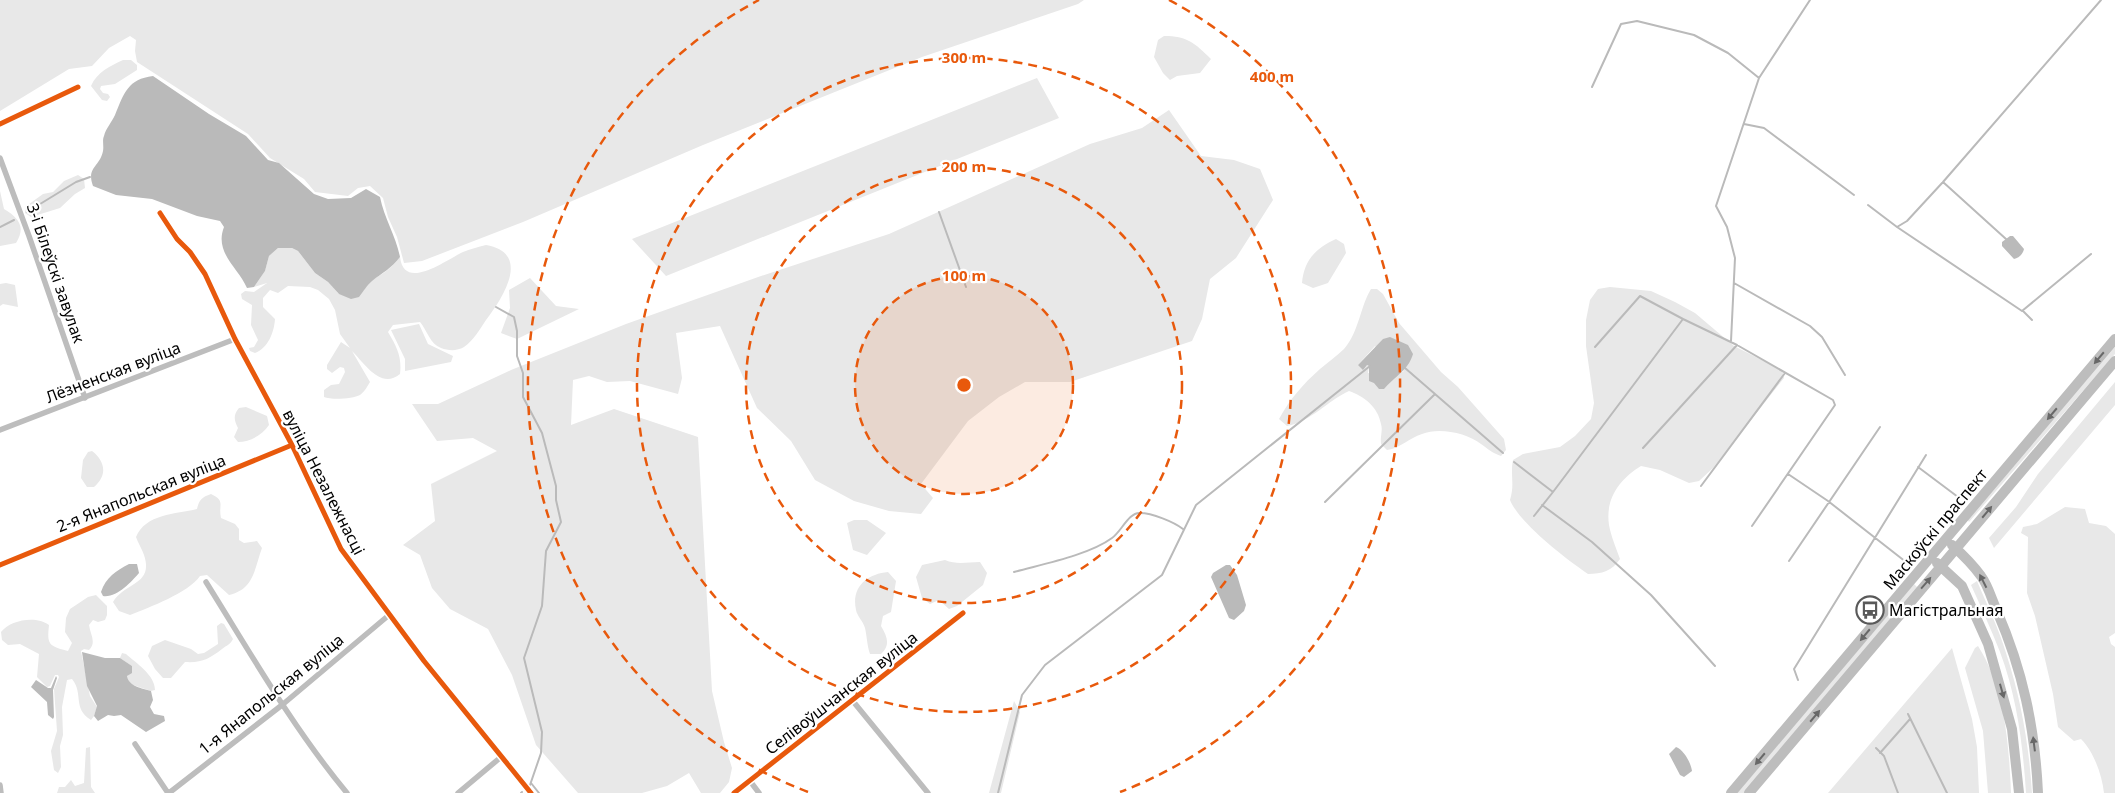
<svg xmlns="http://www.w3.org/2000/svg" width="2115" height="793" font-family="'Noto Sans',sans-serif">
<rect width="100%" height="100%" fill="#fff"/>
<path fill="#e8e8e8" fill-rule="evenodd" d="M0,0H1084L1078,4L922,57L703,145L523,222L422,261L404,263L397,237L388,217L383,198L370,186L358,188L348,196L315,192L304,179L270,158L248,134L137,62L135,51L136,40L130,36L109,48L92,66L69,69L0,111Z
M1164,36C1187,36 1195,43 1211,59L1200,73L1177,76L1170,80L1163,73L1154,57L1158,40Z
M123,60H131L137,65V70L115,84L101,86L100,89L103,93L108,94L110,97L107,101L102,100L91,86C97,72 110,66 123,60Z
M1037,78L1059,118L666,276L632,239Z
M1169,110L1201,156L1234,160L1260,169L1273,200L1236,258L1210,279L1202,319L1192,341L1070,382H1025L999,397L968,421L921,484L933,498L921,514L889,511L854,501L815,480L791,441L757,408L720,326L676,333L682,378L678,394L630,381L607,382L589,376L573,380L571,425L614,409L698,437L712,691L724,742L732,768L729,782L720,793H701L689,773L667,786L642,793H578L536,745L512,675L488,629L450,609L432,588L420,555L403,545L435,521L431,484L497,451L473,438L437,441L412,404H438L511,370L626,324L761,276L889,234L1090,144L1142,128Z
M78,175L84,179L85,188L75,194L60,208L31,217L25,213V207L43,194L53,192L64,181Z
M0,191L4,209C19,218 26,227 16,243L0,246Z
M1336,239L1344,244L1346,253L1328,283L1313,288L1302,283C1304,260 1316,248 1336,239Z
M486,245C532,253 503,298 486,320C480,329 473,341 464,347C457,351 449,351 441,348C430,344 427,330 420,322L393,325L388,332C397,347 402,357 400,374C381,390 365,364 352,351L370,382C367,387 365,391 360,395C353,399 331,400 324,397V390L331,385L339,384L345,372L344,368L340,367L332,373L327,369V365L341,342L350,348L340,334L335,310L329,299L318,290L310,287L288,286L278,293L270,290L263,298V307L275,319C274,333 268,348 255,353L250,351L249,348L254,347L258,340L251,325L252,305L242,299L241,294L245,291L254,292L267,283L254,287L265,271L269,256L278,248H292L298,251L315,273L328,282L339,294C362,285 384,278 400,257C404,292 446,260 463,252C470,249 478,247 486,245Z
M530,278L556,306L579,309L517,339L501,333L510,308L509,290Z
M6,283L15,285L18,307L3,304L0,306V284Z
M1610,287L1651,291L1675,302L1695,313L1734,346L1782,370L1784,378L1713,468L1699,481L1689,483L1660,470L1641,466C1620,479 1605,498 1609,525C1611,536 1616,548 1620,559C1612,571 1602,574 1588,574C1566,559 1520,524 1510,500C1515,484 1510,476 1513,460L1523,454L1560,447L1575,436L1591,419L1594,403L1586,346V320L1590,300L1598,289Z
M1371,289H1377L1383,294L1399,323L1441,372L1458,387L1504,439L1506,450L1501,456C1492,453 1488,449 1481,444C1467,433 1439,427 1422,434C1409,438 1401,448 1387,450L1381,444C1380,437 1383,430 1381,424C1378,407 1364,396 1349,391C1327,401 1312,421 1287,426L1279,419C1290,399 1303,384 1320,369C1328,362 1337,356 1344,349C1359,332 1360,307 1371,289ZM1375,346L1404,371L1393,378L1368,373L1369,366L1367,365H1358Z
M419,324L428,344L453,356L451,362L405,371V359L391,330Z
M2115,347V354L1969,522L1967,519Z
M2115,382V405L1994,548L1989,538L2016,507L2038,474Z
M246,407L267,416L269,425C262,435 250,442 238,442L234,437L238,428C234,420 233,415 239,408Z
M92,451C105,461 108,475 94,487H87L81,478L83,460L88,452Z
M211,494C226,501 218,505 221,518L235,524L239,529V540L244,543L257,541L262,548C254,570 254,589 229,595L207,575L200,576C188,593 150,607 130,615L119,611L113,602C125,582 154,585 144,555C142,549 138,543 136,537C145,514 176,514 197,509C199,500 202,497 211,494Z
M2065,507L2085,509L2089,523L2106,526L2115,534V633L2109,637L2111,644L2115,647V793H2104C2102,775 2094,752 2081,739L2074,741L2058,727L2053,694L2035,616L2027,593L2028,537L2021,533L2023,527L2037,524Z
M854,520H867L886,533L867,555L853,550L847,523Z
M945,560C957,565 967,562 980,562L987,573L983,585L957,606L949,609L939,600L930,604L922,598L916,577L922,565Z
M888,572L896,581L891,612L883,616L881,626C887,636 891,645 881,654H870C867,645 867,637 865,628C863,621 857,616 856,610C851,587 867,574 888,572Z
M1977,581C1987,605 1999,629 2006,653C2021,699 2029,745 2032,793H2026C2023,746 2017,697 2000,652C1991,629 1981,607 1971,585Z
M1914,584L1918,588L1745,793H1737Z
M96,595L107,606V615L105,620L98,622L93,620L89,625C90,634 97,642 89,650L84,649L81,651L90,696L97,707L94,716L91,720C72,708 84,694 72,679L67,680L62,707L63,735L60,746L61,767L58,773L54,770L51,751L57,731L54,689L59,677L58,675H55L50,686L47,687L37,677L39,654L20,644L8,645L2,640L1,632C10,620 36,615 49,625C47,644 48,646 68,651L72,643L65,632L66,618L70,609L88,597Z
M221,623L224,624L233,639C230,645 227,645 222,649C209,659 202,663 185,662L171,678H163L155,669L148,656L152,646L165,640L191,649L198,654L204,653L218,644L217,626Z
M1978,646C2005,688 2009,745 2011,793H1988L1983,731L1965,668L1975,648Z
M1952,648L1972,719L1977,747L1979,793H1828Z
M122,653L126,654C136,663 155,675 155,690L151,691L130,684L127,677L132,666L120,658Z
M1014,701L1020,712L1001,793H989Z
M90,747L91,787L95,793H57L59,787H65L71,780L75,786L84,783L86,748Z"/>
<path fill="#bababa" d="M153,76L209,114L246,136L268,160L279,163L314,194L328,199L351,198L366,189L380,197C384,218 396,236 400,257C392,268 382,273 372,281C367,285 363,292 359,297L351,299L339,294L328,282L315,273L298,251L292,248H278L269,256L265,271L254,287L247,288C238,267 214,253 224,227L220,221L197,216L152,199L116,195L93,186C86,167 100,167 103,151C104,146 102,140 104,136C106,128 112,122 115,115C124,93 128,79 153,76Z
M2010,236H2013L2024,249C2023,254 2019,258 2014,259L2002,246V242Z
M1390,337L1408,345L1413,354C1408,371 1395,376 1384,389H1379L1374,383L1369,381V366L1367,365L1363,370L1358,365L1383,339Z
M129,564H137L139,573C131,582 117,598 103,596L101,592C106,577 116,571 129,564Z
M1226,565H1230L1237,575L1246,605L1244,611L1234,620L1229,618L1211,577L1213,573Z
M82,652L105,658H120L132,666V673L127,676C129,687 142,688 151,691L153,700L150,707L154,714L164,716L165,721L146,732L121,715L114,716L108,715L98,721L94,716L97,706L87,686Z
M56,676L57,678L53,690L54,717L53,719L48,715L47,702L31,687L36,680L48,688H51Z
M1676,747C1684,750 1691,763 1692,771L1684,777L1680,775L1669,754Z"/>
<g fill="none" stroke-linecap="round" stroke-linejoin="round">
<path stroke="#bababa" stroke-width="2" d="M1592,87L1621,24L1637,21L1694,35L1728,53L1759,78
M1744,124L1764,128L1854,195
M1943,182L2006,239
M1868,205L1897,227L2022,311L2091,254
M27,212L76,182L90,177
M939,212L966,287
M0,227L14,220
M1897,227L1907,221L1943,182L2101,0
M1734,283L1810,326L1822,337L1845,375
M496,307L514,317L517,331V356L523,373V397L542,433L556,486V500L561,522L546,551L542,606L524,658L542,732L541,753L530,785
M2023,311L2032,320
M1731,341L1735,258L1727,227L1716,206L1759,78L1810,0
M1595,347L1640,296L1683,319
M1405,368L1503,453
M1643,448L1737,345
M1514,462L1553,492L1683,319L1737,345L1833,400L1835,405L1752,526
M1918,467L1958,497
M1788,474L1828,501L1906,562
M1701,486L1785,373
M1325,502L1434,395
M1542,505L1592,542L1651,595L1715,666
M1534,516L1553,492
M1789,561L1880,427
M1014,572C1043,564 1089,555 1112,538C1121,532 1129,512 1140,513C1152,513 1174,522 1183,529
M1798,680L1794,669L1926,455
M1908,714L1947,793
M1876,748L1884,756L1898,793
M1880,753L1910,719
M531,783L539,793
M521,793L522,792
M998,793L1022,695L1045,665L1162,575L1196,505L1370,366"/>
<path stroke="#bdbdbd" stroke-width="5.5" d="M0,124L78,87
M0,158L29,236L85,398
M160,213L177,239L190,252L205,274L235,339L292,445L341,549L424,661L531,793
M0,430L235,339
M0,565L292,445
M206,582C251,654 293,728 347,793
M852,700L928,793
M135,744L168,793
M750,781L759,793
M0,785L1,793
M169,793L282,705L389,615
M458,793L501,757
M734,793L963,613"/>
<path stroke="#bdbdbd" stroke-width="10" d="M1952,545C1962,554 1973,565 1981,576C1988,585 1992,600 1997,611C2023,671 2035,728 2038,793
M1937,563L1962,586L1988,644L2012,729L2019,793
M1731,793L2115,339
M1749,793L2115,361"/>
<g stroke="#fff" stroke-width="8">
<path id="cycleway" d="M0,124L78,87
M160,213L177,239L190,252L205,274L235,339L292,445L341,549L424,661L531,793
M0,565L292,445
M734,793L963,613"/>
</g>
<use href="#cycleway" stroke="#e8590c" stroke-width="5"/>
</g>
<defs><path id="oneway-solid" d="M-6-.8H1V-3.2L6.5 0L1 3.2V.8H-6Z" transform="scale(1.25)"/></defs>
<g fill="#686868">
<use href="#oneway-solid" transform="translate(2099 358) rotate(130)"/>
<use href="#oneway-solid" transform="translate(2052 414) rotate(130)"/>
<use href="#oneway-solid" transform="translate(1987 512) rotate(-50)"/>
<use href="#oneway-solid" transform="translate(1983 581) rotate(-117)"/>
<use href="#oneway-solid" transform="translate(1926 583) rotate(-49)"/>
<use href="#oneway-solid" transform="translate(1865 635) rotate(130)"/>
<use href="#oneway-solid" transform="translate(2002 691) rotate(74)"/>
<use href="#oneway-solid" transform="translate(1815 716) rotate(-50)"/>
<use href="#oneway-solid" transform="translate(2034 744) rotate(-97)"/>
<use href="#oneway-solid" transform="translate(1760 759) rotate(130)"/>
</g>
<circle cx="964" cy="385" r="109" fill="#e8590c" fill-opacity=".12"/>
<g fill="none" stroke="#e8590c" stroke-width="2.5" stroke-dasharray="9 6">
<circle cx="964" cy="385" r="109"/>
<circle cx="964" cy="385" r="218"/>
<circle cx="964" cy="385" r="327"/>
<path d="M808 792A436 436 0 0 1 759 0M1169 0A436 436 0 0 1 1120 792"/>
</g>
<defs>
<g id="bus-ring" transform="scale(1.4375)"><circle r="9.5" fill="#fff" stroke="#595959" stroke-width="1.5"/><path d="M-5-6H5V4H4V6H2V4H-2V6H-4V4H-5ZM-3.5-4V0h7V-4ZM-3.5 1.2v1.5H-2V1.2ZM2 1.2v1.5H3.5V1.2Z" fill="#595959"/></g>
</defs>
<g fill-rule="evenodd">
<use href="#bus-ring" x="1870" y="610"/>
</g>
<g text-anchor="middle" stroke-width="4.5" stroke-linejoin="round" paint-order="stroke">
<g font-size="16" fill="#000" stroke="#fff">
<text transform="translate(56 273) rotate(71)" y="6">3-і Білеўскі завулак</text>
<text transform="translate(113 372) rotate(-21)" y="6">Лёзненская вуліца</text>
<text transform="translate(324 482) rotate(63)" y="6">вуліца Незалежнасці</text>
<text transform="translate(141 493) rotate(-22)" y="6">2-я Янапольская вуліца</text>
<text transform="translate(1935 529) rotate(-50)" y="6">Маскоўскі праспект</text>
<text transform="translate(841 693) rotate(-38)" y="6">Селівоўшчанская вуліца</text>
<text transform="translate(271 694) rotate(-39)" y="6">1-я Янапольская вуліца</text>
</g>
<g font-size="16" fill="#000" stroke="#fff" text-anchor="start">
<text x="1889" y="616">Магістральная</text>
</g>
</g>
<circle cx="964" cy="385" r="8" fill="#e8590c" stroke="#fff" stroke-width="2.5"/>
<g font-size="15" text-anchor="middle" font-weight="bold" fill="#e8590c" stroke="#fff" stroke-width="4.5" stroke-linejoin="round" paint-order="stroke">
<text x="964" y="63">300 m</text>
<text x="1272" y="82">400 m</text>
<text x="964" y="172">200 m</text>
<text x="964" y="281">100 m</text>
</g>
</svg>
